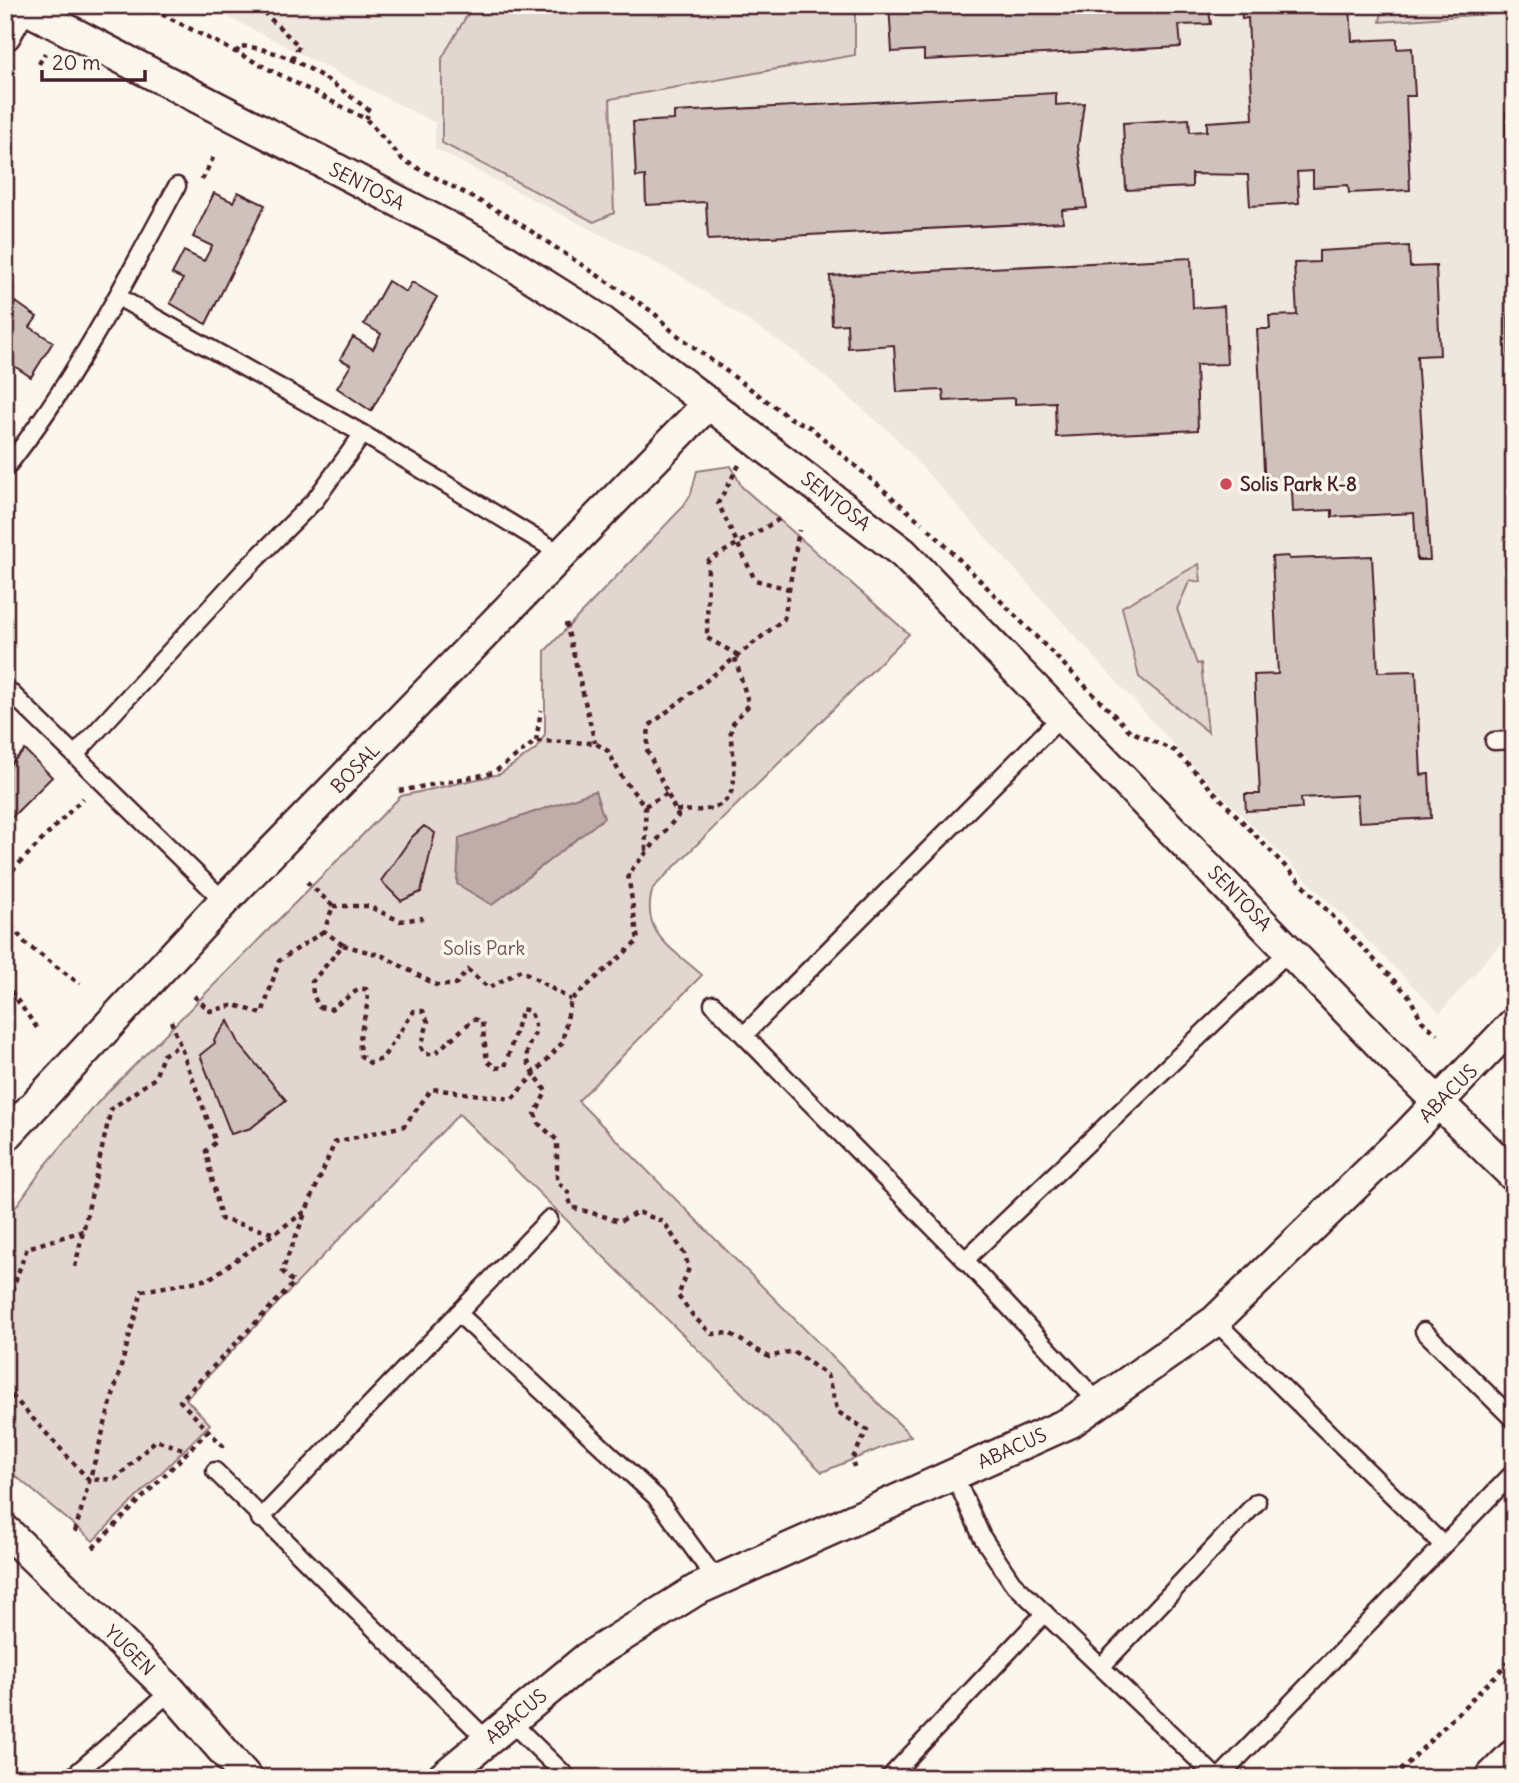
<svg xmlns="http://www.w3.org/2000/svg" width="1519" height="1783" font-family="Delius,sans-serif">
<rect width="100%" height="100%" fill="#fbf7ec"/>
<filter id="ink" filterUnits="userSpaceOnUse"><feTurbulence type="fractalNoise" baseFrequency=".0143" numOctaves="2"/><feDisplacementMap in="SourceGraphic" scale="14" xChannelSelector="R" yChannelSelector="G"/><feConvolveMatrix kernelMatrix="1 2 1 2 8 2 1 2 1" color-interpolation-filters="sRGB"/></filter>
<g filter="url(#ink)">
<path fill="#eee7de" d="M205,5H1514V928L1440,1013L1194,767L892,434L798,354L681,276L435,149V123Z"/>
<path fill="#e2d7d0" stroke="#967b7e" stroke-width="2" d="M473,5H855V55L610,99L614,213L594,222L442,143V58Z
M1383,5H1514V12L1380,22Z
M731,466L742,487L909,634L653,888C639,933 672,948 702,975L578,1101L911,1436L822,1472L459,1114L186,1399L210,1424L93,1541L5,1467V1222L44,1167L100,1100L401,796L500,774L536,749L545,734V651L682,508L691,494L697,471Z
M1199,564L1201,582L1190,580L1177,609L1197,664L1201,663L1208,732L1139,677L1122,607Z"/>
<path fill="#bfadaa" stroke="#907477" stroke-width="2" d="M595,791L604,818L492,905L457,884L459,838Z"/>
<path fill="#cfc2bc" stroke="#4a1f2b" stroke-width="2" d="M889,5H1208L1211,24L1179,25L1181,47L924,60V50L892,52Z
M1241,5H1350L1352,41L1397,39V49L1412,48L1415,96H1406L1410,190L1349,193L1348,185L1313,187V171L1297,172L1299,203L1250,206L1248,175L1192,174V187L1126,190L1123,123L1189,119L1190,132L1207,131V122L1253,119L1248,18L1242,19Z
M1056,93V105L1084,103L1078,147L1087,208L1062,210L1063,222L708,240L706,202L646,205L645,176L636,177L633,122L674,120V112Z
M1506,113H1514V299H1508Z
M238,192L265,205L206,324L170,303L183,279L172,274L184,251L204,261L212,246L193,237L214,193L233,202Z
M1409,246L1410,267L1436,266L1440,355L1417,356L1430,560H1417L1414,513L1332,517V510L1293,512L1292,489L1265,490L1257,329H1270L1269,316L1297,315L1294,263L1319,262V251Z
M1191,258L1193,308L1224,306L1227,364L1196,365L1198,430L1056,437L1055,402L1015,404V398L944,401L943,390L897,392L894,345L848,348L847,324L832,325L830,276Z
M388,281L406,292L412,282L437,297L371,411L337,388L351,365L340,359L353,337L373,349L381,334L364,324Z
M16,302L37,317L30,327L53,342L31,377L5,360V319Z
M1508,302H1514V489H1510Z
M1511,491H1514V678H1513Z
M1288,556L1289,559L1372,556L1378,672L1416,671L1421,775L1429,774L1431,818L1359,822L1357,795L1301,798L1302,808L1246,811L1245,794H1260L1254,675L1278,674L1272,557Z
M25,750L52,777L5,824V769Z
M424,826L435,833L421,892L401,901L381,881L412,837Z
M228,1021L240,1045L286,1100L251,1128L231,1134L200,1055L215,1043L214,1040Z"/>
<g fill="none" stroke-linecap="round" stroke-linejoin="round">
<g stroke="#4a1f2b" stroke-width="21">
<path id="service" d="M118,297L363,434L563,555
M5,469C73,383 125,283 177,186
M5,687L224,901
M1494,741L1514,740
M75,755L242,573L315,500L363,434
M713,1004L965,1260L1099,1403
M744,1035L1063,715
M965,1260L1290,950
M458,1313L656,1497L717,1581
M1215,1321L1443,1545
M1424,1331L1514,1420
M215,1471L487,1740
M954,1475L982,1537L1012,1582L1217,1778
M260,1519L549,1219
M1102,1666L1257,1502
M510,1721L568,1778
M71,1778L171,1691
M889,1778L1045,1613
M1219,1778L1514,1472"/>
</g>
<g stroke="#4a1f2b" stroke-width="35">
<path id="minor" d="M21,6L475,241L597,318L903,553L1402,1067L1514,1176
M5,35L22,5
M5,1137L224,901L709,403
M5,1530L171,1691L247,1778
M442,1778L587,1658L696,1590L1071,1422L1215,1321L1406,1136L1514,1023"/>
</g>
<g stroke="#4a1f2b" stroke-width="42">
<path id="tertiary" d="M1495,1778L1514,1759"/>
</g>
<path stroke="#4a1f2b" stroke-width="4.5" stroke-dasharray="5 5" stroke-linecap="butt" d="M144,5L366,119L403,160L511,218L653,312L672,331L790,418L810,427L922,523
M256,5L299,46L291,61
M236,53L240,46C289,49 332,82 370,111L366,119
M39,64L45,53
M202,180L214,156
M739,465L718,503L755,580L789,589
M929,529L1130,731L1175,751L1409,996L1422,1021L1437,1034
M566,623L595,743
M738,655L707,638L708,561L783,517
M536,741L541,710
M399,791L493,773L536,741L595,743L608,751L623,779L645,806L646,851
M645,806L668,793
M676,810C724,813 739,803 733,753C732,744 729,735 732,726C735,719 744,711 749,705L735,658
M5,878L83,798
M307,882L333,906L324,931L343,945L312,982L313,995L319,1007L331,1009L359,989H366C373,1005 355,1032 361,1056L370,1063L382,1059L414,1011H423L428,1022L421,1047L425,1054H434L474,1019L482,1022L487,1061L496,1068L505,1067L522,1009L530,1011C542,1037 530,1034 527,1053C525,1065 541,1081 546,1092L535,1114L539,1124L557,1140V1181L568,1192L571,1207L620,1221L638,1212L664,1222L684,1253L689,1268L678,1296L695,1318L712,1334L729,1333L769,1357L793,1351L827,1375L838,1412L867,1430L852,1460L854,1467
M333,906H368L400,921L423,918
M5,918L26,944L80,984
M343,945L383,956L436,985H455L468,970L489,988L521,970L571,1000
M5,983L37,1028
M194,996L210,1011L235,1005L262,1014L279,961L324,931
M171,1021L216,1142L206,1151L221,1219L272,1233
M75,1267L111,1109L155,1078L163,1055L180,1045
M5,1310L27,1248L83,1231
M5,1388L89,1480L116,1479L156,1440L188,1451
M224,1447L180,1401L294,1283L282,1271L306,1211
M75,1532L142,1291L209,1279L306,1211L335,1142L404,1126L432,1089L512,1099L562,1043L571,1000L638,941L628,874L678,816L647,750L649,726L784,619L799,530
M93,1548L209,1430
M1393,1778L1514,1657"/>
<use href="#service" stroke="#fbf7ec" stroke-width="16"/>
<use href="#minor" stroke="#fbf7ec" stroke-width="30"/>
<use href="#tertiary" stroke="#fbf7ec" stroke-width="37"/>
</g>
</g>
<circle fill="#d1495b" stroke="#fbf7ec" stroke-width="2.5" cx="1226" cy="484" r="7"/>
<g text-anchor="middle" stroke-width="7" stroke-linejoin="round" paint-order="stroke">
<g font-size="19" fill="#4a1f2b" stroke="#fbf7ec">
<text transform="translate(367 186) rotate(27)" y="7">SENTOSA</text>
<text transform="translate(836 501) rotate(38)" y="7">SENTOSA</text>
<text transform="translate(355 768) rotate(-46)" y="7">BOSAL</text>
<text transform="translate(1240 898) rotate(46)" y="7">SENTOSA</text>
<text transform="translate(1448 1093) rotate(-45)" y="7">ABACUS</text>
<text transform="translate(1012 1448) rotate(-24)" y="7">ABACUS</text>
<text transform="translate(130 1650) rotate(45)" y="7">YUGEN</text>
<text transform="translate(516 1716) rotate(-40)" y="7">ABACUS</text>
</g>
<g font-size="19" font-weight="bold" fill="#4a1f2b" stroke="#fbf7ec" text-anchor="start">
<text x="1240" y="491">Solis Park K-8</text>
</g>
<g font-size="19" fill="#704d54" stroke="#fbf7ec">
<text x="484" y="955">Solis Park</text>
</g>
</g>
<rect width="1519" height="1783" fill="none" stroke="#fbf7ec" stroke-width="28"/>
<rect x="14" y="14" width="1491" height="1755" fill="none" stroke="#4a1f2b" stroke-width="2.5" filter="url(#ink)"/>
<path d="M42 70v10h103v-10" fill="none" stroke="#4a1f2b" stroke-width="3.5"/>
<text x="52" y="70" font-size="21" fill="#4a1f2b" stroke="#fbf7ec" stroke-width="5" paint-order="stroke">20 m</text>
</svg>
